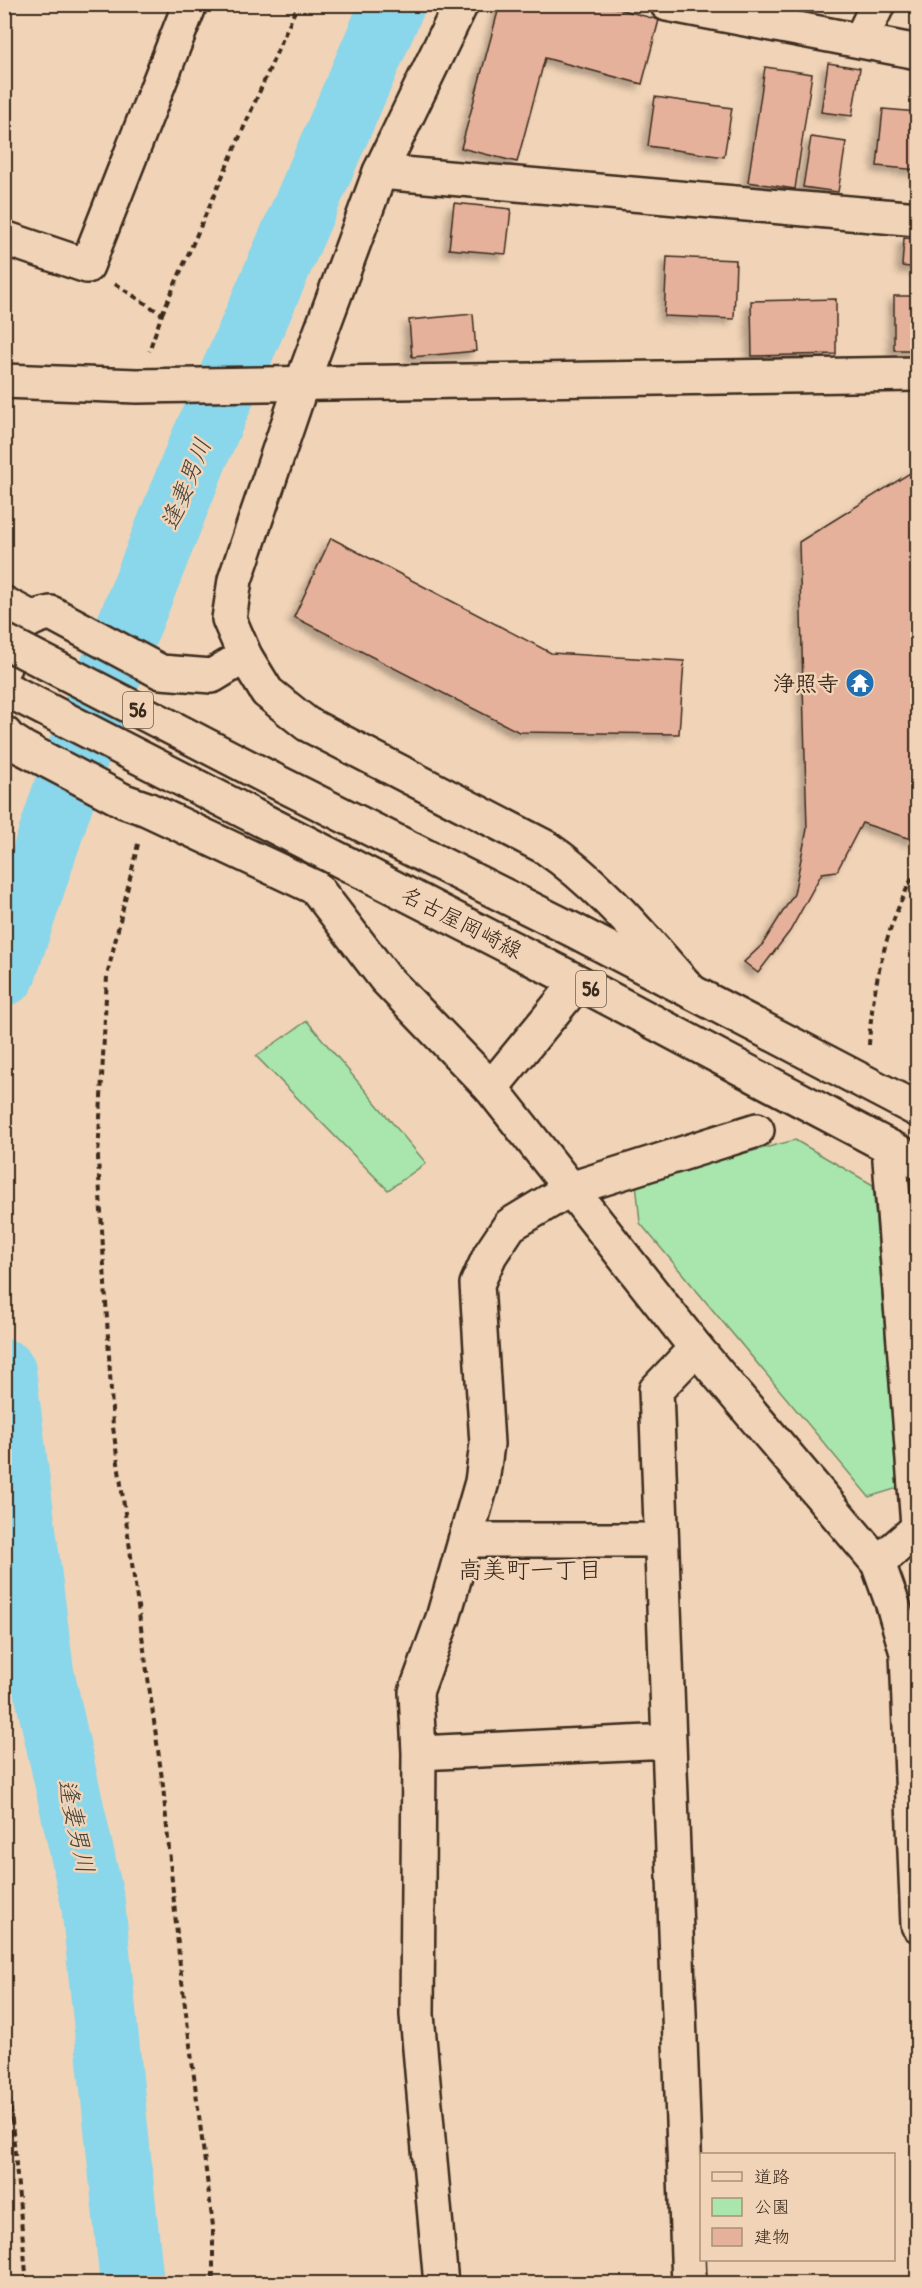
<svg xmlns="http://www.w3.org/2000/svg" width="922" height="2288" font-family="'Patrick Hand','Klee One',sans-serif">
<defs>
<filter id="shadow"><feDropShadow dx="-5.5" dy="5.5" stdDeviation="3" flood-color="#0004"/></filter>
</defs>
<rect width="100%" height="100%" fill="#f1d4b7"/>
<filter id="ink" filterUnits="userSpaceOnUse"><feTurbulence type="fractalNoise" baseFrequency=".0167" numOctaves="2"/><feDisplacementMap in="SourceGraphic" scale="12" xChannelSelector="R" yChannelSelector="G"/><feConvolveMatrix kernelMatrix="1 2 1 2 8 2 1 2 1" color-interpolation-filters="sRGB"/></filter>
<g filter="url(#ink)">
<path fill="#a8e6ae" stroke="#728866" stroke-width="1.5" d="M307,1021L426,1163L388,1190L256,1056Z
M795,1140L873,1185L898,1488L869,1497L640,1223L636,1182Z"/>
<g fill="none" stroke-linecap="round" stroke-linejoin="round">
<path stroke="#8ad6ea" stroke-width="64" d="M4,974L73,766L197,454L393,4
M4,1371L42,1672L93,1903L132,2284"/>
</g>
<path fill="#e5b19b" stroke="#3b2a1e" stroke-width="1.5" filter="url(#shadow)" d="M500,4H601L659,20L642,84L545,58L517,162L461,148Z
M828,63L860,68L852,116L821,112Z
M765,67L812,74L795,189L748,182Z
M655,97L732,108L724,157L648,146Z
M883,109L918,112V170L877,166Z
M811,137L846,142L838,192L803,187Z
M454,203L511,209L506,254L449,249Z
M904,238L918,239V268L902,266Z
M667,257L736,260L734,319L664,316Z
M894,296H918V350H894Z
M836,299V354L752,356L751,301Z
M473,314L476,351L412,357L409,320Z
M918,468V832L914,840L862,823L837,871L822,873L790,931L758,973L744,962L762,945L794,894L807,829L799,542Z
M331,538L551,653L684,661L679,734L519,732L294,617Z"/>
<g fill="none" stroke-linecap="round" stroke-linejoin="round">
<g stroke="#3b2a1e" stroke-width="32">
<path id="pedestrian" d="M4,600L34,616"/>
</g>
<g stroke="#3b2a1e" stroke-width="38">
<path id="minor" d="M667,4L918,52
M860,41L878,4
M380,172L918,219
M4,238L87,266L190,4
M4,381L137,386L918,374
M4,667C17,635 14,620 51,613L161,672L212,676L245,656
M4,733L9,739L23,748L124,801L147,809L316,888L385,978L491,1088
M889,1147L918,1526
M465,1540H661
M878,1563L918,1528
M419,1753L669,1741
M441,2284L417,2015L419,1753L416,1692L443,1618L482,1482L487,1444L477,1284L490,1255L510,1225L570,1189L757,1130
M689,2284L656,1390L696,1348"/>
</g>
<g stroke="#3b2a1e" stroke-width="38">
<path id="tertiary" d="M461,4L380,172L302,383L235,580L229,619L245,656L267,692L307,724L545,847C601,885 644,939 689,989
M578,982L491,1088L696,1348L878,1563L893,1605L907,1653L918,1925"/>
</g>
<g stroke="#3b2a1e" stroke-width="38">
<path id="primary" d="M4,688L578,982L918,1162
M271,779L575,931L918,1110"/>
</g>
<path stroke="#3b2a1e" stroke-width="4" stroke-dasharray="6 4.5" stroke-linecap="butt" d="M115,284L162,314L149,351
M162,314L298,4
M138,844L107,976L98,1158L113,1427L163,1786L180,1966L213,2226V2284
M869,1045C872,985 887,921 918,868
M4,2035L27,2284"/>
<use href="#pedestrian" stroke="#f1d4b7" stroke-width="27"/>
<use href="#minor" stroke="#f1d4b7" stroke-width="33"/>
<use href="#tertiary" stroke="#f1d4b7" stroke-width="33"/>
<use href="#primary" stroke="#f1d4b7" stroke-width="33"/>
<g stroke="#3b2a1e" stroke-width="38" stroke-linecap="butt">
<path id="primary-bridge" d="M4,641L271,779"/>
</g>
<use href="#primary-bridge" stroke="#f1d4b7" stroke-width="33"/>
</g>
</g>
<defs>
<g id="temple-disc" transform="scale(1.5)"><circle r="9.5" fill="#1f6fb2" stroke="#f1d4b7"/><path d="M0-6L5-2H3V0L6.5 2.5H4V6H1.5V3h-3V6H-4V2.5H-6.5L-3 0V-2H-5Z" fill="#fff"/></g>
</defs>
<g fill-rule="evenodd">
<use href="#temple-disc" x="860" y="683"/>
</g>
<g text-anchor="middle" stroke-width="5" stroke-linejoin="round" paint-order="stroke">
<g fill="#f1d4b7" stroke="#725d4c" stroke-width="1.5">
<rect x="123" y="692" width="30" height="36" rx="4.5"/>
<rect x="576" y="971" width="30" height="36" rx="4.5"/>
</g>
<g font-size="21" font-weight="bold" fill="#3b2a1e">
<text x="138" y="717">56</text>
<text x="591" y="996">56</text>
</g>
<g font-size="22" font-weight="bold" fill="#3b2a1e" stroke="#f1d4b7" text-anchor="end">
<text x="839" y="691">浄照寺</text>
</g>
<g font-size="22" fill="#3b2a1e" stroke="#f1d4b7">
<text transform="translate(462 922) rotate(27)" y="8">名古屋岡崎線</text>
</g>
<g font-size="24" font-style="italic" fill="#47443d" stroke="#f1d4b7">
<text transform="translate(186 484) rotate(-68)" y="8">逢妻男川</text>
<text transform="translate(76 1826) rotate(78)" y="8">逢妻男川</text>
</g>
<g font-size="24" fill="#3b2a1e" stroke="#f1d4b7">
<text x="530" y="1578">高美町一丁目</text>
</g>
</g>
<rect width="922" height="2288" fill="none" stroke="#f1d4b7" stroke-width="24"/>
<rect x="12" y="12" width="898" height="2264" fill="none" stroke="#3b2a1e" stroke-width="2" filter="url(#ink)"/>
<rect x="700" y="2153" width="195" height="108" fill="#f1d4b7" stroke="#a8907a" stroke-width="1.5"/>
<rect x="712" y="2172" width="30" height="9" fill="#f1d4b7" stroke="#a8907a" stroke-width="1.5"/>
<text x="754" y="2183" font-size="18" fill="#3b2a1e">道路</text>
<rect x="712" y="2198" width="30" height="18" fill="#a8e6ae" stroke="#a8907a" stroke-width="1.5"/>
<text x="754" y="2213" font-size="18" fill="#3b2a1e">公園</text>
<rect x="712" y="2228" width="30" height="18" fill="#e5b19b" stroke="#a8907a" stroke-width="1.5"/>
<text x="754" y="2243" font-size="18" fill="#3b2a1e">建物</text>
</svg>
